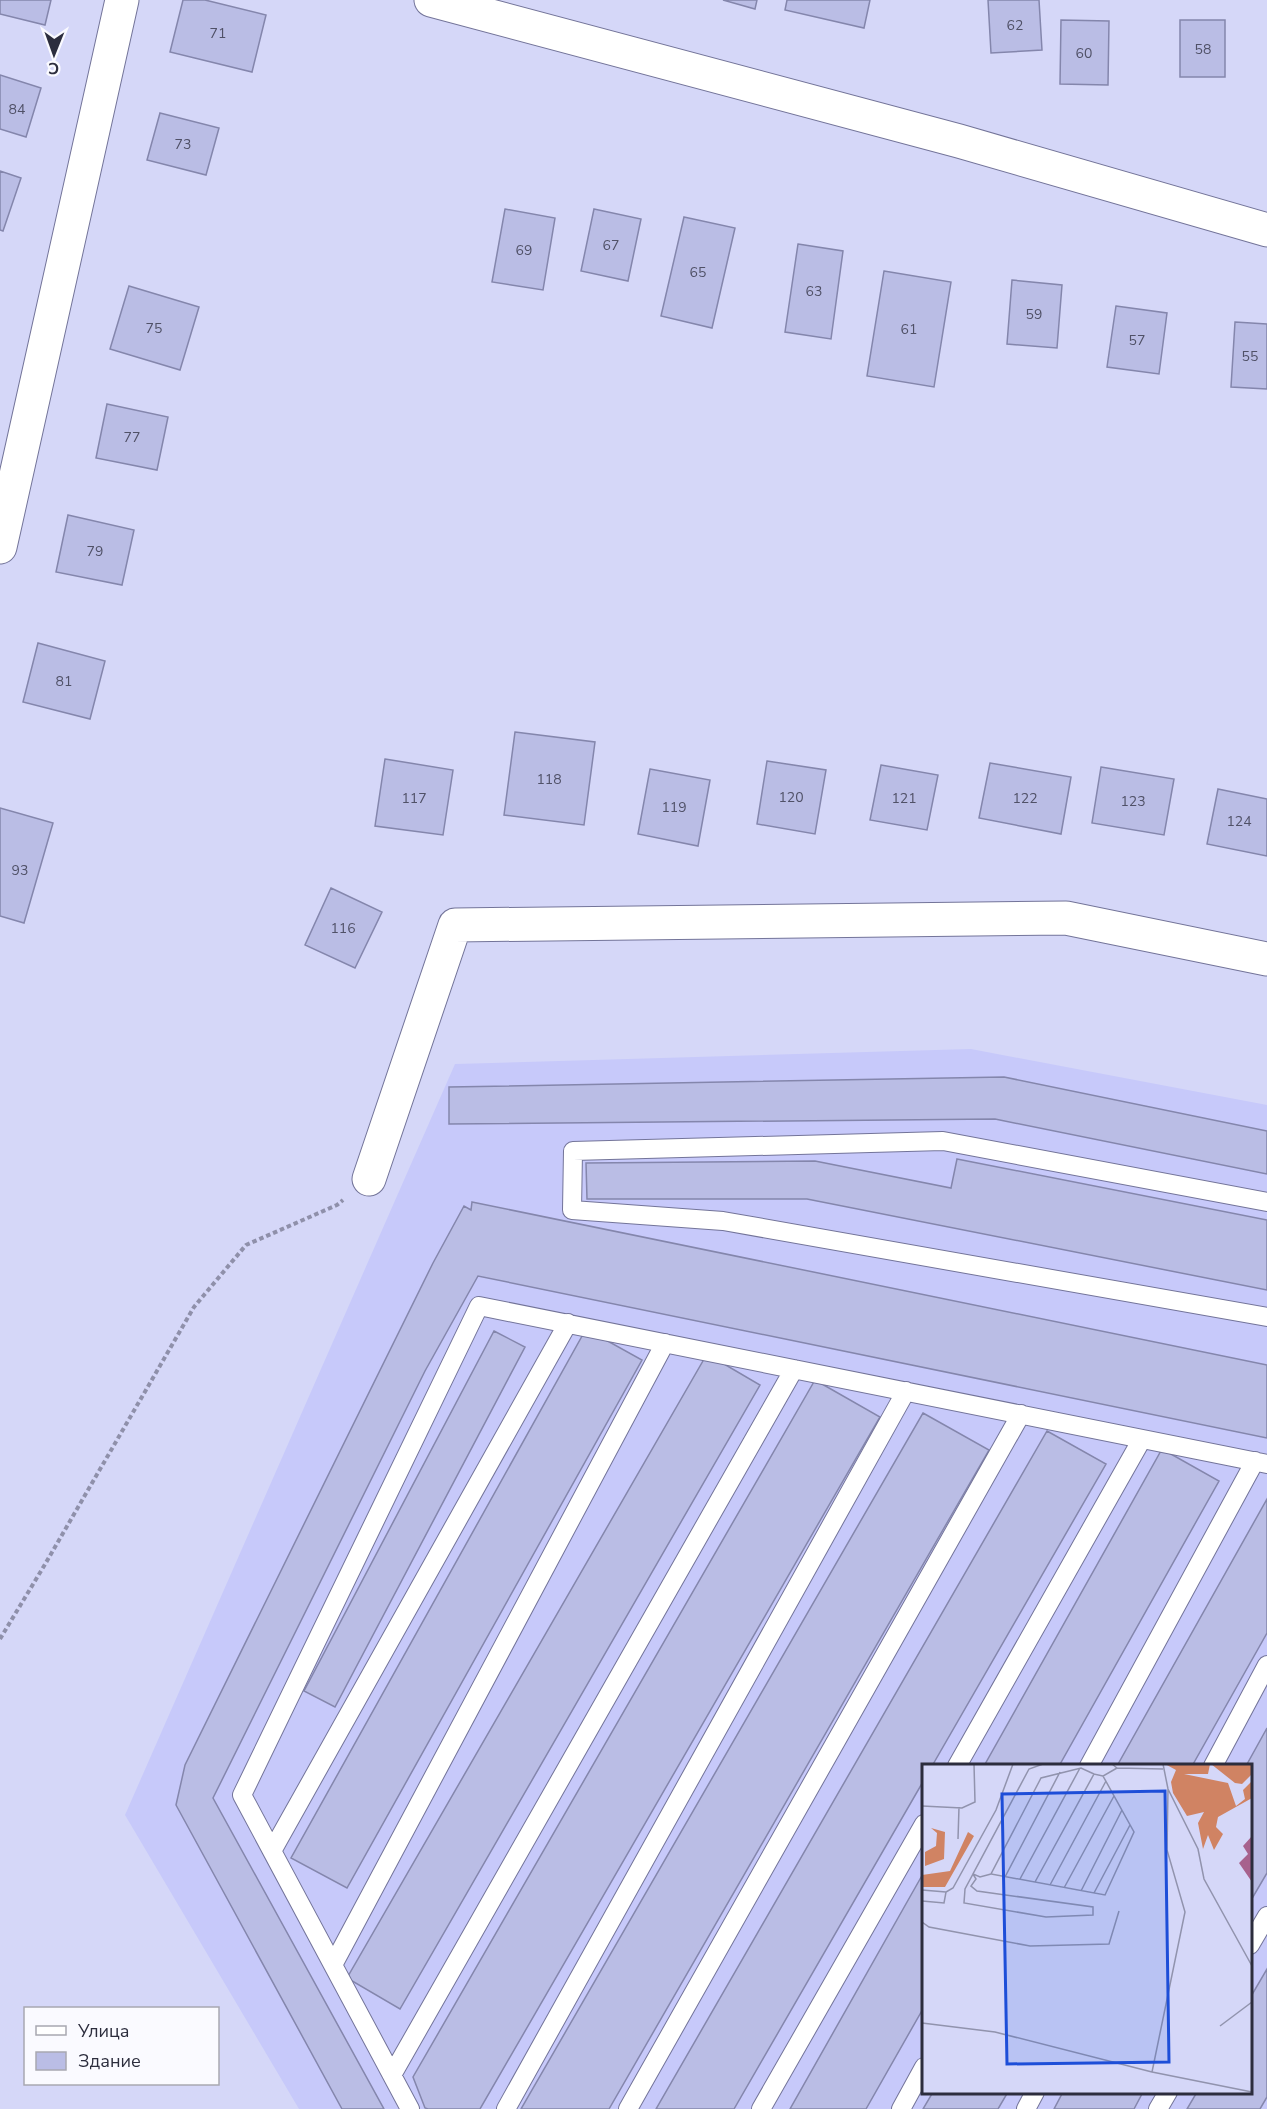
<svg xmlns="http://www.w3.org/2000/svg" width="1267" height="2109" font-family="'Nunito Sans',sans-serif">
<rect width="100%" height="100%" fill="#d5d7f8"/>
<path fill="#c7c9fa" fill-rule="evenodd" d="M971,1049L1267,1105V2109H299L125,1815L455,1064ZM924,1766H1250V2092H924Z"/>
<path fill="#babde5" stroke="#8486ac" stroke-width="1.5" d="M0,0H51L45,25L0,14Z
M183,0H205L266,15L252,72L170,52Z
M723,0H757L755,9Z
M787,0H870L864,28L785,10Z
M988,0H1039L1042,50L991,53Z
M1061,20L1109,21L1108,85L1060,84Z
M1180,20H1225V77H1180Z
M0,75L41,88L26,137L0,129Z
M160,113L219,128L206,175L147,160Z
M0,171L21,178L3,231L0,230Z
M505,209L555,218L543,290L492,282Z
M594,209L641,219L628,281L581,271Z
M684,217L735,228L712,328L661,316Z
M798,244L843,251L831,339L785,332Z
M884,271L951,282L934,387L867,376Z
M1012,280L1062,285L1057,348L1007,344Z
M129,286L199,307L180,370L110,349Z
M1116,306L1167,313L1159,374L1107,367Z
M1235,322L1267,324V389L1231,387Z
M107,404L168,417L157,470L96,458Z
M68,515L134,530L122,585L56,572Z
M38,643L105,661L90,719L23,702Z
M515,732L595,742L584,825L504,815Z
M385,759L453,770L443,835L375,826Z
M767,761L826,770L815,834L757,824Z
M990,763L1071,777L1061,834L979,818Z
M881,765L938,775L927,830L870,820Z
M1101,767L1174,779L1164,835L1092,823Z
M650,769L710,780L698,846L638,834Z
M1218,789L1267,799V856L1207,844Z
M0,808L53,823L24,923L0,916Z
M331,888L382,912L355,968L305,945Z
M1004,1077L1267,1131V1174L995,1119L449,1124V1087Z
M957,1159L1267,1220V1290L807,1199H587L586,1163L815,1161L951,1188Z
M472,1202L1267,1365V1438L478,1276L425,1371L213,1798L384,2109H342L176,1805L185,1765L433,1263L464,1206L471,1210Z
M586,1329L642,1360L347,1888L291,1858Z
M494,1331L525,1347L335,1707L304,1691Z
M707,1354L760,1385L400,2009L347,1978Z
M815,1380L880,1417L480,2109H428L425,2108L413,2077Z
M923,1413L989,1450L609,2109H521Z
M1047,1431L1106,1464L932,1766H924V1780L734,2109H656Z
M1162,1449L1219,1481L1059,1766H984Z
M1267,1499V1633L1192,1766H1117Z
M1267,1728V1873L1250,1902V1766H1246Z
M924,1872V2007L866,2109H790Z
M1267,1969V2097L1260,2109H1187L1197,2092H1250V1998Z
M933,2092H1008L998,2109H923Z
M1063,2092H1143L1134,2109H1054Z"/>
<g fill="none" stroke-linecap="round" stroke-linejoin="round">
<g stroke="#737499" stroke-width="20">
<path id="service" d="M1267,1202L943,1141L573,1151L572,1210L723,1221L1267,1317
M957,1766L1142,1439
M1089,1766L1255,1461
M1213,1766L1267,1665
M272,1851L568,1323
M1250,1945L1267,1916
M333,1965L665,1343
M392,2075L794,1369
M410,2109L242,1795L479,1306L1267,1464
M506,2109L906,1391
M628,2109L1021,1414
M761,2109L924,1824
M901,2109L924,2067
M1026,2109L1035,2092
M1158,2109L1168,2092"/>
</g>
<g stroke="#737499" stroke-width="35">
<path id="minor" d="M431,0L959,141L1267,230
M0,547L122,0
M369,1179L455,925L1066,918L1267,959"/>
</g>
<path stroke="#8f90aa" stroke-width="4" stroke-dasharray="4.5 3" stroke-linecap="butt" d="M0,1639L44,1566L194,1307L246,1245L337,1205L343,1200"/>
<use href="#service" stroke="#fff" stroke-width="18"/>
<use href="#minor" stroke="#fff" stroke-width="33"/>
</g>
<g text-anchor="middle" stroke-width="4.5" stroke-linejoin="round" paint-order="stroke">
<g font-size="14" fill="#505167">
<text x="1015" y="30">62</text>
<text x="218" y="38">71</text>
<text x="1203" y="54">58</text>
<text x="1084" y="58">60</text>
<text x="17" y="114">84</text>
<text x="183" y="149">73</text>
<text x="611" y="250">67</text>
<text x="524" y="255">69</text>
<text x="698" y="277">65</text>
<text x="814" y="296">63</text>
<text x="1034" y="319">59</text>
<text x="154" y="333">75</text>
<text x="909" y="334">61</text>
<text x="1137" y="345">57</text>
<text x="1250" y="361">55</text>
<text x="132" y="442">77</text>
<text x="95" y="556">79</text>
<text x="64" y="686">81</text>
<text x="549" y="784">118</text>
<text x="791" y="802">120</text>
<text x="414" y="803">117</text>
<text x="904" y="803">121</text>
<text x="1025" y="803">122</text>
<text x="1133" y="806">123</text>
<text x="674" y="812">119</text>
<text x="1239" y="826">124</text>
<text x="20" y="875">93</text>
<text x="343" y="933">116</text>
</g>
</g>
<g transform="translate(922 1764)">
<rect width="330" height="330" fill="#d5d7f8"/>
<path d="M243,0H288L286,10H262L306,19L314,42L323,35L321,26L330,17V34L296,53L294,63L301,70L292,86L286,71L281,85L276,59L282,48L265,52L251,29L249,18L254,6ZM289,0H330V10L320,20L313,19ZM9,64L23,68L22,95L3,102V88L14,82L15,69ZM46,68L52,72L23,123H0V111L28,107Z" fill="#d08363"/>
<path d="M330,72V118L317,99L326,90L321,82Z" fill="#a7628d"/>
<path fill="none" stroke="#9193ad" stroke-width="1.5" d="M190,0L195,4L241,5M241,0L246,25L276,85L282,115L330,202M172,10L159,4L119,14L69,110L183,131L212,68L181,12L195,4M0,42L40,44L53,38L52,0M36,75L37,43M51,110L54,115L49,122L55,127L171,143V151L124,153L42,139L43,125ZM69,110L58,113L51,110L107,5L121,0M83,113L138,8M98,115L158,4M113,118L172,10L181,12M128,121L184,17M142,124L192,32M0,126L24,128M159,127L200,46M172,129L208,61M0,137L22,139L24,128L31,124L74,46L91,0M0,158L7,163L108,182L187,180L197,147M0,259L73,268L230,308L330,328M298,262L330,238M230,308L263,148L245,86L246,25"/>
<path fill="#1d4ed8" fill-opacity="0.15" stroke="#1d4ed8" stroke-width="3" d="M243,27L247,298L85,300L80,30Z"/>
<rect width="330" height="330" fill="none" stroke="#2c2d3d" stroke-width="3"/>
</g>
<rect x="24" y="2007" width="195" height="78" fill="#fafaff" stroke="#a8a8b1" stroke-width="1.5"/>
<rect x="36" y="2026" width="30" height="9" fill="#ffffff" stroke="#a8a8b1" stroke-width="1.5"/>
<text x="78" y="2037" font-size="18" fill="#2c2d3d">Улица</text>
<rect x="36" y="2052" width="30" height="18" fill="#babde5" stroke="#a8a8b1" stroke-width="1.5"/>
<text x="78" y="2067" font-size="18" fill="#2c2d3d">Здание</text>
<g transform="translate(54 54) rotate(181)" stroke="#fafaff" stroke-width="4.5" paint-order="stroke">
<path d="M0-4.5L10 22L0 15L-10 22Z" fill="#2c2d3d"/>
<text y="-9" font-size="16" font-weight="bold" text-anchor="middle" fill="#2c2d3d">С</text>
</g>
</svg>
